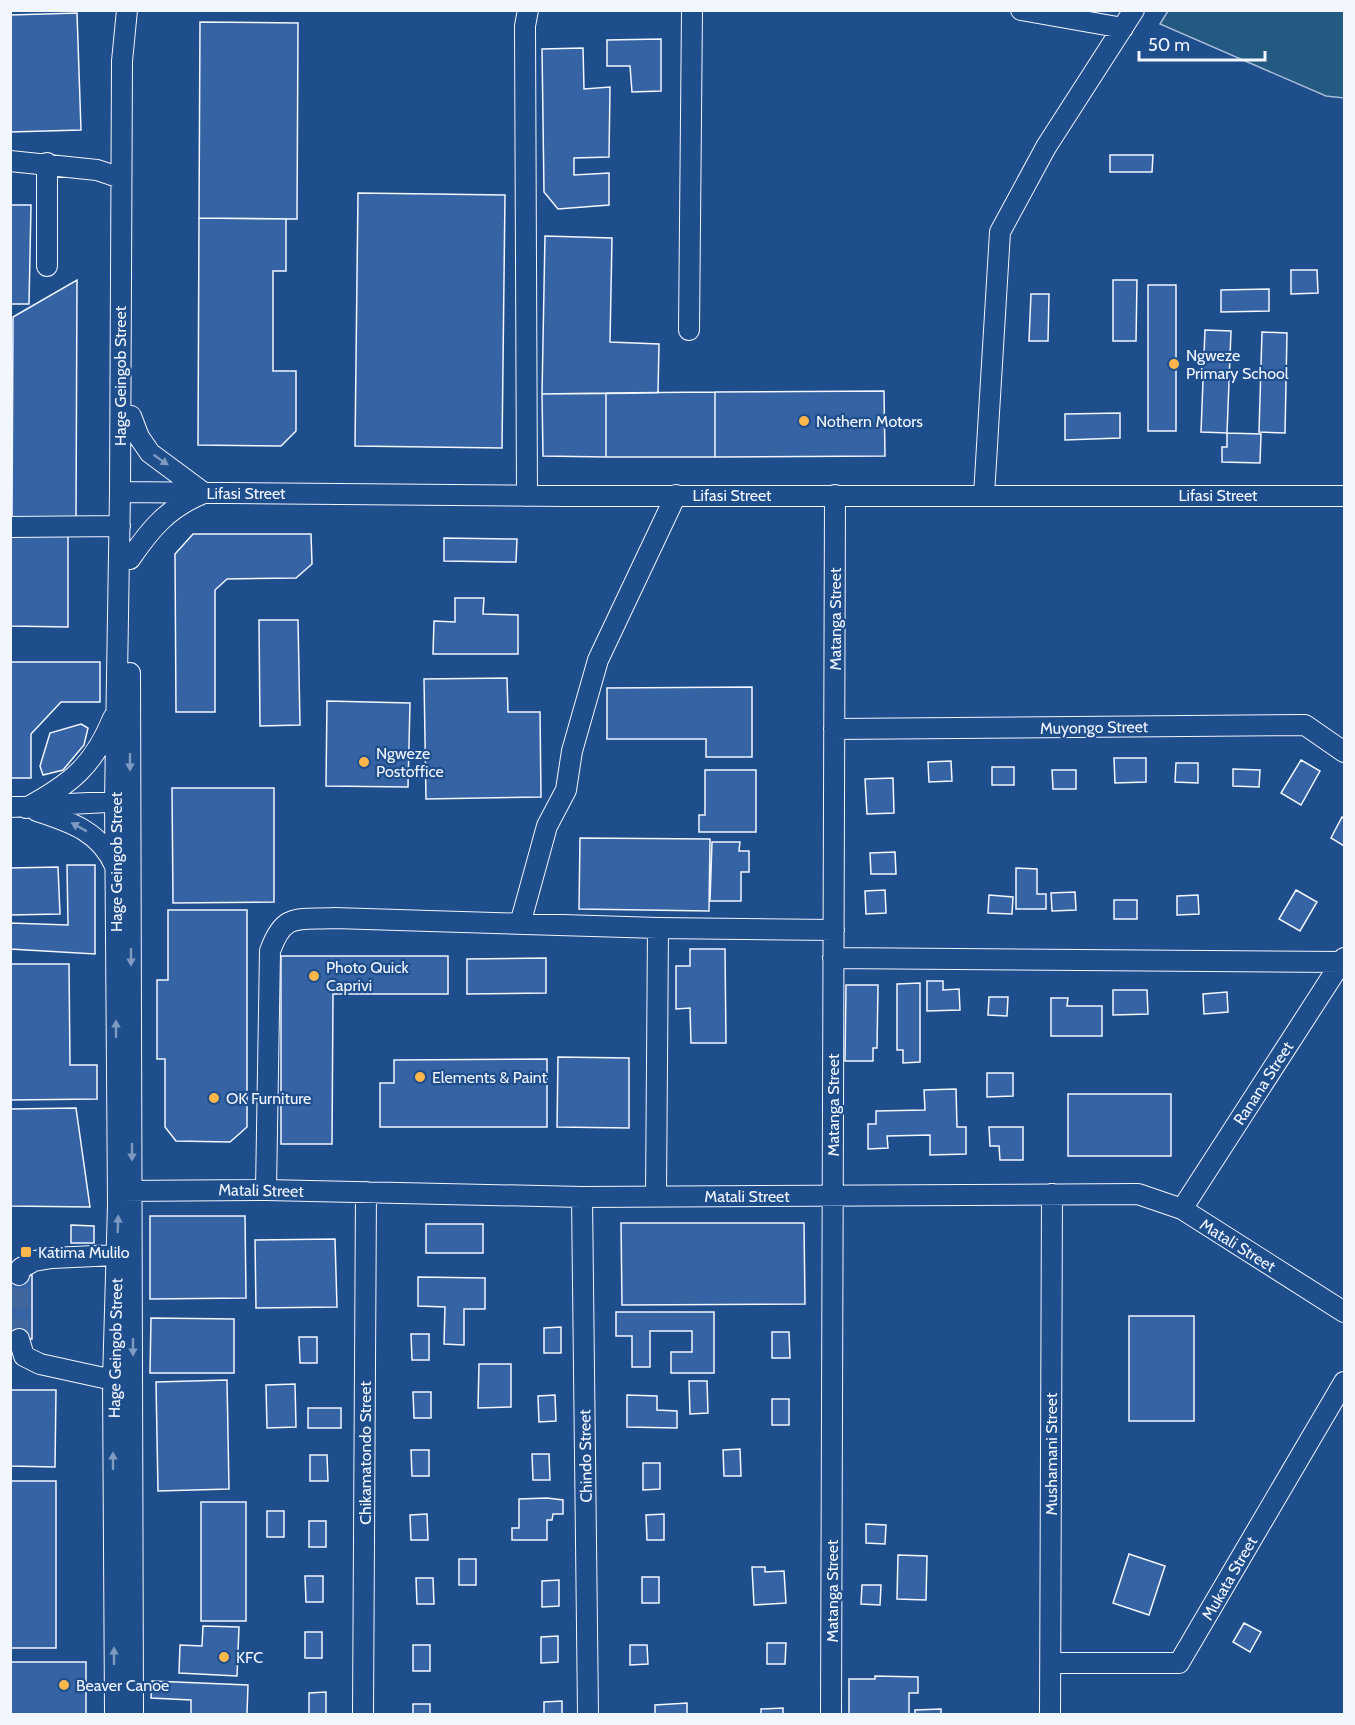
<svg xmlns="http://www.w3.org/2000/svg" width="1355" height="1725" font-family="Cabin,sans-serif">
<rect width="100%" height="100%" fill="#1f4e8c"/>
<path fill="#245a82" stroke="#a8bbd7" stroke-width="1.5" d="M1168,11H1344V98L1326,96L1160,24Z"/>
<path fill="#3563a3" stroke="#f2f6ff" stroke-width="1.5" d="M77,13L81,130L10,132V15Z
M200,22L298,23L297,219L199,218Z
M661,39V91L632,92L630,66H607V40Z
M583,48L584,89L610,87L609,157L574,158V175L609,173V205L558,209L544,192L542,49Z
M1110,155H1153L1152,172H1110Z
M358,193L505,195L502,448L355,446Z
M10,205H31L29,304H10Z
M199,218L286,219V271H273V371H296V431L281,446L198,445Z
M545,236L612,238L610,342L659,344L658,393L542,394Z
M1291,270H1317L1318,293L1291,294Z
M77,280L76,520H12L13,317Z
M1113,280H1137L1136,341H1113Z
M1148,285H1176V431H1148Z
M1269,289V311L1221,312V290Z
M1031,294H1049L1048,341H1029Z
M1205,330L1231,331L1227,433L1201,432Z
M1262,332L1287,333L1285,433L1259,432Z
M884,391L885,456L715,457V392Z
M715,392V457H606V393Z
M606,393V457L543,456L542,394Z
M1120,413V438L1065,440V414Z
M1227,433L1261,434L1260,463L1222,462V447H1227Z
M193,534H311L312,564L296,578L227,579L215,590V712H176L175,554Z
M10,535H68V627L10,626Z
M444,538L517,539L516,562L444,561Z
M455,598H484L483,614L518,615V654H433L434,621L455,622Z
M259,620H298L300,725L260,726Z
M10,662H100V702H61L31,734V778H10Z
M507,678L508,712H540L541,797L426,799L424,679Z
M752,687V757H706V739H607V688Z
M327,701L410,703L408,787L326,786Z
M81,724L88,728L84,745L63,770L43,775L40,766L50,733Z
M1114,758H1146V782L1115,783Z
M1301,760L1320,771L1301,805L1281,793Z
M951,761L952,781L929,782L928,762Z
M1176,763H1198V783L1175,782Z
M992,767H1014V785H992Z
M1233,769L1260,770L1259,787L1233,786Z
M705,770H756V832H699V815H705Z
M1052,770H1076V789H1053Z
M893,778L894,813L867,814L865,779Z
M172,788H274V902L173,903Z
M1342,817L1344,819V846L1331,838Z
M580,838L710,839L709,911L579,909Z
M712,842H740L739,851H749V872H741V901H710Z
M895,852L896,874H871L870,853Z
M67,865H95V954L10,949V923L68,925Z
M58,867L60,914L10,915V868Z
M1016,868L1037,869V894H1046V909H1016Z
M885,890L886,913L866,914L865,891Z
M1296,890L1317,902L1300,931L1279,919Z
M1075,892L1076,910L1052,911L1051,893Z
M989,895L1013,897L1012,914L988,913Z
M1198,895L1199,914L1177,915V896Z
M1114,900H1137V919H1114Z
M168,910H247V1127L230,1142L176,1141L165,1127V1059H157V980H168Z
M690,949H725L726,1043H691L690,1008L676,1009V966H690Z
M281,956H448V994H333L332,1144H281Z
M546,958V993L467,994V959Z
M10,964H69L70,1065H97V1099L10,1100Z
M927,981H943V990L959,989L960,1010L927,1011Z
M920,983V1062L903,1063V1050H897V984Z
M846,985H878L877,1048H873V1061H845Z
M1113,990H1147L1148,1014L1113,1015Z
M1227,992L1228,1012L1204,1014L1203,994Z
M989,997H1008L1007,1016L988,1015Z
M1051,998H1068L1067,1006H1102V1036H1051Z
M558,1057L629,1058V1128L557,1127Z
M547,1059V1127H380V1083H394V1060Z
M987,1073H1013V1096L987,1097Z
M956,1089L957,1127H966V1154L930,1155V1135L887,1136L888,1148L868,1149V1124H876V1111L925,1110L924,1090Z
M1068,1094H1171V1156H1068Z
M76,1108L90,1207L10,1206V1109Z
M989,1127H1023V1160H1000L999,1146H990Z
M150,1216H245L246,1298L150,1299Z
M621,1223H804L805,1304L622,1305Z
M426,1224H483V1253H426Z
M71,1225L94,1226V1243H71Z
M335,1239L337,1307L256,1308L255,1240Z
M10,1275H32V1339H10Z
M418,1277L485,1278V1309H464V1345L444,1344L445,1307L418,1306Z
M616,1312H714V1373H671V1352H692V1331H650V1367H632V1336H616Z
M1129,1316H1194V1421H1129Z
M151,1318L234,1319V1373H150Z
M561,1327V1353H544V1328Z
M772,1332H789L790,1358H772Z
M411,1334H429V1360H412Z
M299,1337H317V1363H300Z
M479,1364H511V1407L478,1408Z
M227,1380L229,1489L158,1491L156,1382Z
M689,1381H707L708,1413L690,1414Z
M295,1384L296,1427L267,1428L266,1385Z
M10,1390H56L55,1467L10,1466Z
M413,1392H431V1418H414Z
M555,1395L556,1421L539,1422L538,1396Z
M627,1395L657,1396V1410L677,1411V1428L627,1427Z
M772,1399H789V1425H772Z
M308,1408H341V1428H308Z
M740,1449L741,1476H724L723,1450Z
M411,1450H429V1476H412Z
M532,1454H549L550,1480H533Z
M310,1455H327L328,1481H310Z
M643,1463H660V1489L643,1490Z
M10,1481H56V1648H10Z
M547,1498L563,1500V1514H553L552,1520H547V1540H512V1528H519V1499Z
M201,1502H246V1621H201Z
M267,1511H284V1537H267Z
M427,1514L428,1540H411L410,1515Z
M664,1514V1540H647L646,1515Z
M309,1521H326V1547H309Z
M866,1524L886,1525L885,1544L866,1543Z
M1129,1554L1165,1566L1149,1615L1113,1603Z
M898,1555L927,1556L926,1600L897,1599Z
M459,1559H476V1585H459Z
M752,1567H765V1572L784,1571L786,1603L754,1605Z
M305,1576H323V1602H306Z
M642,1577H659V1603H642Z
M416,1578H433L434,1604H417Z
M559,1580V1606L542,1607V1581Z
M862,1585H881L880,1605L861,1604Z
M1244,1623L1261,1632L1250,1652L1233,1642Z
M203,1626L239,1627L237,1676L179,1673L180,1645L202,1646Z
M305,1632H322V1658H305Z
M558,1636V1662L541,1663V1637Z
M767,1643H786L785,1664H767Z
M413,1645H430V1671H413Z
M630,1645H647L648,1664L630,1665Z
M10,1662H86V1714H10Z
M875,1676L918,1677V1693H909V1714H849V1679H875Z
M152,1681L248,1685L247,1714H191V1700L151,1698Z
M326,1692V1714H309V1693Z
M562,1701V1714H544V1702Z
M687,1703V1714H655V1705Z
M413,1704H430V1714H413Z
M783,1708V1714H761V1709Z
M941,1709V1714H915V1710Z"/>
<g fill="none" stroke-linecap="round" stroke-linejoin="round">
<path stroke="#3f679d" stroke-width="20" stroke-dasharray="20 10" stroke-linecap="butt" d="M19,1339V1275"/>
<g stroke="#f2f6ff" stroke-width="22">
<path id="minor" d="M1021,10L1123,28
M10,161L97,170L121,178
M47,266V163
M689,330L692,10
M120,492L565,496H1344
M984,495L1000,232L1046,147L1134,10
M527,496L525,26L528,10
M10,527L120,526
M130,559C151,528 169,507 204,493L150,453L139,437L131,416
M130,673L133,1714
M834,729L1305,725L1344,752
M10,807L128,801
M26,808C71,784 94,765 113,718
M37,811C70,822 100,831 115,866
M520,924L547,826L566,790L572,751L598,660L676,495
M833,958L1342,962
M266,1190L270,951C284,912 297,920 334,918L658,928L834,930
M120,1191L266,1190L582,1197L1138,1194L1182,1209L1344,1312
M656,1196L658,928
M582,1197L588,1714
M1182,1209L1344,958
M19,1275L21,1268L34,1261L52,1258L116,1255
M19,1339L24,1356L40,1364L113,1380
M1051,1663H1179L1344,1382
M115,1714L113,1380L118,1205L115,802L120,492L122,61L127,10
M363,1714L366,1192
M831,1714L835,495
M1050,1714L1052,1194"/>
</g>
<use href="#minor" stroke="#1f4e8c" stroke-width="20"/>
</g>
<defs><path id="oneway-solid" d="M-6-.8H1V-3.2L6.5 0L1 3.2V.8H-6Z" transform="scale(1.5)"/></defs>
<g fill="#7e9ac0">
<use href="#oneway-solid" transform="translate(161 460) rotate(35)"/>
<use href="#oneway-solid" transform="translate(130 762) rotate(90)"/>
<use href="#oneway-solid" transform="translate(79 827) rotate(-151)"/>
<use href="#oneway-solid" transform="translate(131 957) rotate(90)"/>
<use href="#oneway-solid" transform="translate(116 1029) rotate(-90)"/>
<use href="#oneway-solid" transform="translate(132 1152) rotate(90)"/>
<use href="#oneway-solid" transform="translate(118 1224) rotate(-88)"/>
<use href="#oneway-solid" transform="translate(133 1347) rotate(90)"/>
<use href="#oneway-solid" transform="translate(113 1461) rotate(-90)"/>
<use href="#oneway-solid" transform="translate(114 1656) rotate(-90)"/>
</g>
<g fill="#ffb74d" stroke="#1f4e8c" stroke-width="2">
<circle cx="1174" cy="364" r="6"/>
<circle cx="804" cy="421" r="6"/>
<circle cx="364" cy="762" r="6"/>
<circle cx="314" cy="976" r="6"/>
<circle cx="420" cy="1077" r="6"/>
<circle cx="214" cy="1098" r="6"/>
<rect x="20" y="1246" width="12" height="12" rx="3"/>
<circle cx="224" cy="1657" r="6"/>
<circle cx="64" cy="1685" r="6"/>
</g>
<g text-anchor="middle" stroke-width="4.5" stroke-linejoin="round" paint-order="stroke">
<g font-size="16" fill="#f2f6ff" stroke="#1f4e8c" text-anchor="start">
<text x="1186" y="361">Ngweze<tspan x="1186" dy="18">Primary School</tspan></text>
<text x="816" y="427">Nothern Motors</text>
<text x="376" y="759">Ngweze<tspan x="376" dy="18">Postoffice</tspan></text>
<text x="326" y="973">Photo Quick<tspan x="326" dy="18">Caprivi</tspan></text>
<text x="432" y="1083">Elements &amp; Paint</text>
<text x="226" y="1104">OK Furniture</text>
<text x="38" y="1258">Katima Mulilo</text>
<text x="236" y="1663">KFC</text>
<text x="76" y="1691">Beaver Canoe</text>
</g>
<g font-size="16" fill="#f2f6ff" stroke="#1f4e8c">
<text transform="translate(120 376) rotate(-90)" y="6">Hage Geingob Street</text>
<text x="246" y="499">Lifasi Street</text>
<text x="732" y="501">Lifasi Street</text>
<text x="1218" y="501">Lifasi Street</text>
<text transform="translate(835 619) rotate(-90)" y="6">Matanga Street</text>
<text transform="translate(1094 727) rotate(-1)" y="6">Muyongo Street</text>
<text transform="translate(116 862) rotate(-90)" y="6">Hage Geingob Street</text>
<text transform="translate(1263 1083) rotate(-57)" y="6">Ranana Street</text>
<text transform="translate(833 1105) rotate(-90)" y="6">Matanga Street</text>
<text transform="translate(261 1190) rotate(1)" y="6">Matali Street</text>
<text x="747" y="1202">Matali Street</text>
<text transform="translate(1238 1245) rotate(32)" y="6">Matali Street</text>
<text transform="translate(115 1348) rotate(-89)" y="6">Hage Geingob Street</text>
<text transform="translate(365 1453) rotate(-90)" y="6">Chikamatondo Street</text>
<text transform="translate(1051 1454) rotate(-90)" y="6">Mushamani Street</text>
<text transform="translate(585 1456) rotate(-91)" y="6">Chindo Street</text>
<text transform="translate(1229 1578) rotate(-60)" y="6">Mukata Street</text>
<text transform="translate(832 1591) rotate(-90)" y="6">Matanga Street</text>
</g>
</g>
<rect width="1355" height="1725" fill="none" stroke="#f2f6ff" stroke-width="24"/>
<path d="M1139 51v9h126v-9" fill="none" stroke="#f2f6ff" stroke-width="3"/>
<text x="1148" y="51" font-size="18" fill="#f2f6ff" stroke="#1f4e8c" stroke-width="4.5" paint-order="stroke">50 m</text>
</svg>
